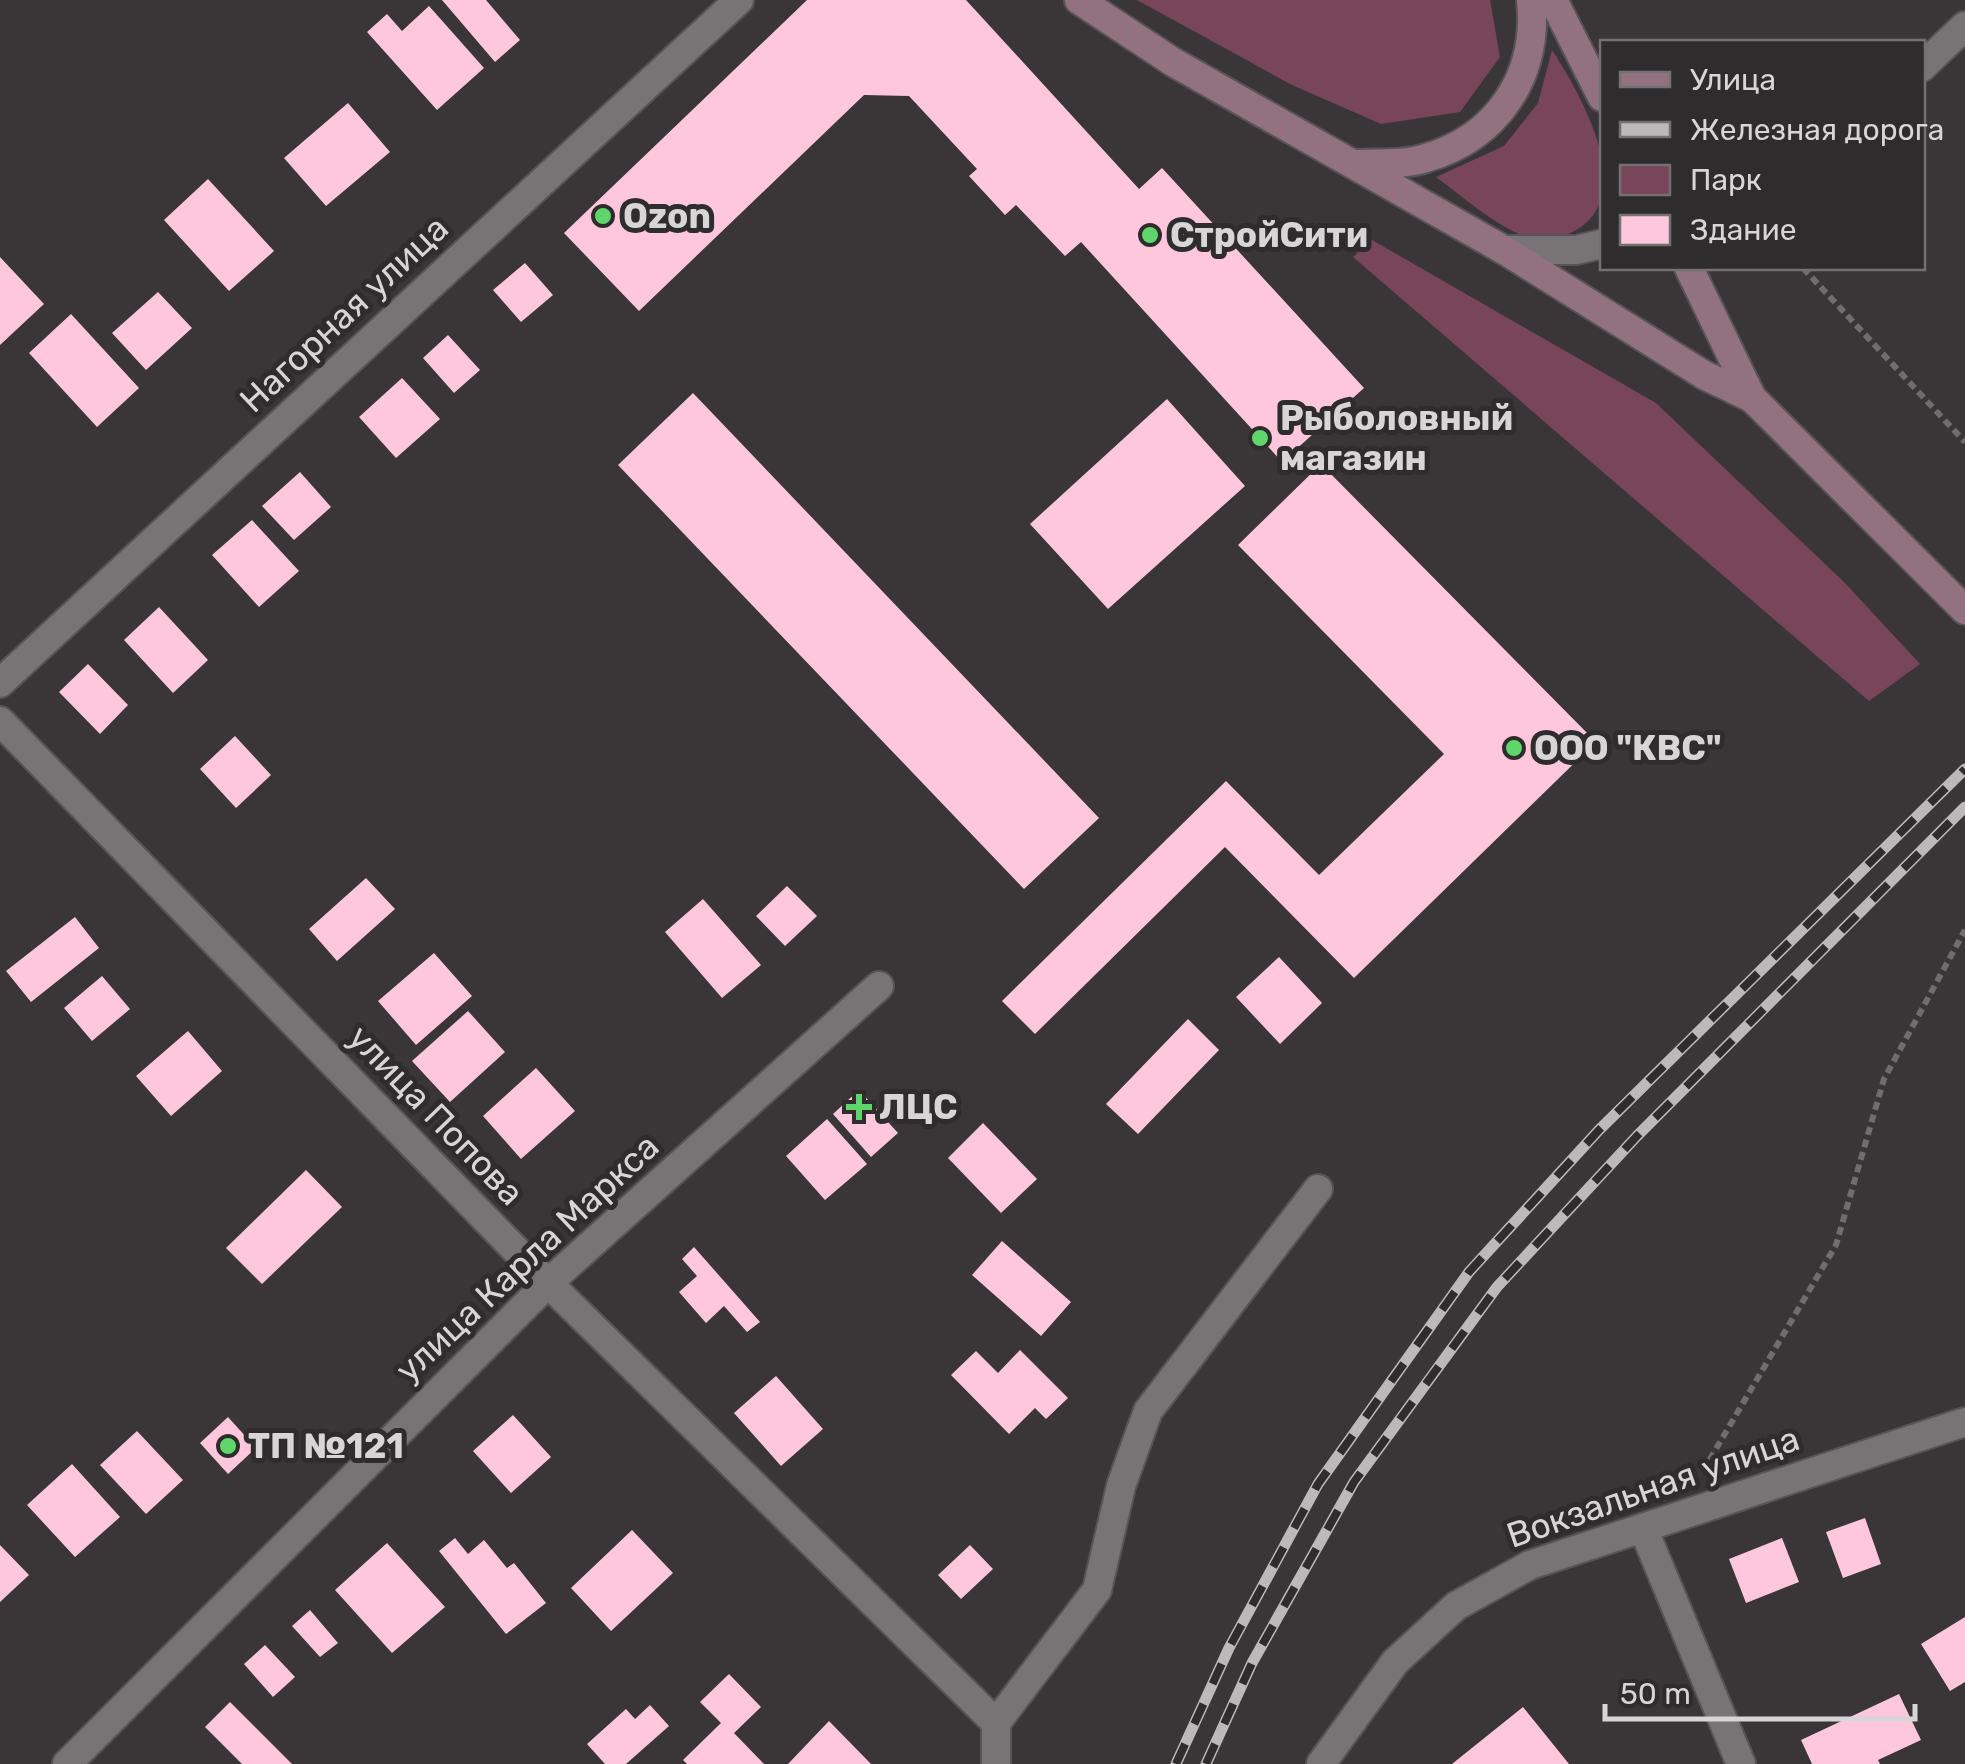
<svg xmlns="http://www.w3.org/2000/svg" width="1965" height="1764" font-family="Rubik,sans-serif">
<rect width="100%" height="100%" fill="#3a3637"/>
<path fill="#784559" d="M1137,0H1490L1500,57L1460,112L1381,124L1292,85Z
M1552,50C1580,93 1637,192 1578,229C1568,235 1555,241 1542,240C1510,239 1462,196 1436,177L1504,146L1538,103Z
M1372,240L1656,403L1845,583L1920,664L1869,701L1353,257Z"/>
<path fill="#fec7db" d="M442,0H486L520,40L495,62Z
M807,0H966L1139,189L1162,168L1364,388L1282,462L1081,242L1065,256L1016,205L1005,215L969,176L977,169L909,96L864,95L639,311L564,233Z
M429,6L484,68L437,110L367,32L387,14L402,31Z
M348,103L390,152L326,206L284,158Z
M208,179L274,251L229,291L164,220Z
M0,257L44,304L0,345Z
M525,263L553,295L521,322L493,290Z
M158,292L192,328L146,370L112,333Z
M71,314L139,388L97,427L29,353Z
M448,335L480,370L454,393L423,358Z
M402,378L440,419L396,458L359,417Z
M693,393L1099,818L1024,889L618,465Z
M1167,399L1245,486L1108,609L1030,524Z
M1321,464L1596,742L1354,978L1225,847L1035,1034L1002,1001L1226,781L1319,875L1444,754L1238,545Z
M300,472L331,507L294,540L262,506Z
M252,520L299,571L259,607L212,555Z
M159,607L208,660L173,693L124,640Z
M88,664L128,705L100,734L59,692Z
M235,736L271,775L236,808L200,769Z
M366,878L395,909L337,961L309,929Z
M787,886L817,916L785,946L756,916Z
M703,899L761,965L722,998L665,932Z
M75,917L99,948L31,1002L6,971Z
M434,953L472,996L416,1045L378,1001Z
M1279,957L1322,1003L1280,1044L1236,997Z
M102,976L130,1009L92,1041L64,1008Z
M468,1011L505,1052L450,1102L412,1061Z
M1188,1019L1219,1050L1138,1134L1106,1104Z
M188,1031L222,1071L171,1116L136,1076Z
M536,1068L575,1111L521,1159L483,1116Z
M859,1090L898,1133L871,1157L833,1114Z
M827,1119L867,1164L825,1200L786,1156Z
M983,1123L1037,1179L1001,1213L948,1158Z
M306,1170L342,1207L262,1284L226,1248Z
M1002,1241L1071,1302L1041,1336L972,1275Z
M694,1247L760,1322L747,1332L724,1306L706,1323L679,1292L697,1276L682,1259Z
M1020,1350L1068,1398L1046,1419L1035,1408L1009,1434L951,1375L976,1351L998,1373Z
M776,1376L823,1429L781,1466L734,1413Z
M513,1415L551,1457L511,1493L473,1451Z
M228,1417L256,1448L228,1474L200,1443Z
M137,1431L183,1480L146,1514L100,1465Z
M72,1464L120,1517L75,1557L27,1505Z
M1865,1518L1881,1564L1843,1578L1826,1532Z
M632,1530L673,1573L611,1631L571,1588Z
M455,1538L468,1554L484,1540L507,1568L514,1563L546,1603L506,1634L439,1551Z
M1782,1538L1799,1582L1746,1603L1729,1559Z
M387,1543L445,1607L392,1653L335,1590Z
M0,1545L29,1575L0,1602Z
M970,1545L993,1569L961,1599L938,1575Z
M310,1610L338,1643L320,1657L292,1626Z
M1965,1617V1682L1950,1691L1921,1644Z
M265,1645L295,1677L273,1697L244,1664Z
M729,1674L761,1707L734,1733L764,1764H687L683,1760L721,1723L700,1702Z
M1899,1694L1921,1740L1878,1760L1880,1764H1812L1801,1740Z
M230,1702L292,1764H242L205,1727Z
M650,1705L669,1726L626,1764H605L587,1744L626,1709L635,1719Z
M1523,1707L1569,1764H1452Z
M829,1721L871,1764H788Z"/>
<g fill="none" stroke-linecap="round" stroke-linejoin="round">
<g stroke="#585455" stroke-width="32">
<path id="minor" d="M0,683L739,0
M0,721L548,1283L996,1723
M1643,1528L1741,1764
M67,1764L548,1283L879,986
M996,1764V1723L1097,1590L1121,1486L1148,1411L1318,1189"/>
</g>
<g stroke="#585455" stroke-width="32">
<path id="tertiary" d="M1922,67L1965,26
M1504,250H1576L1602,244
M1321,1764L1395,1662L1456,1606L1530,1565L1965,1422"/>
</g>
<g stroke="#585455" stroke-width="32">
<path id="secondary" d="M1079,0L1173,62L1504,250L1704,375L1752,398L1965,610
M1553,0L1602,97
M1357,164C1379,163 1405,165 1426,158C1498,137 1539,75 1531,0
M1689,268L1752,398"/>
</g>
<path stroke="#716d6e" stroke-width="6" stroke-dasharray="8 5" stroke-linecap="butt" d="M1803,268L1965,442
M1703,1471L1836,1245L1884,1079L1965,930"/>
<use href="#minor" stroke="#787375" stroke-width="28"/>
<use href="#tertiary" stroke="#787375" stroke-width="28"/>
<use href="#secondary" stroke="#93727f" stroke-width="28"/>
<g stroke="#bcb9ba" stroke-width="11">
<path id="rail" d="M1176,1764L1229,1648L1318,1484L1469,1272L1599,1130L1965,769
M1206,1764L1252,1663L1354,1482L1497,1287L1637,1136L1965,807"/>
</g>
<use href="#rail" stroke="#2f2c2d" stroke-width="8" stroke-dasharray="22" stroke-linecap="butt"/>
</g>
<g fill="#5fd56b" stroke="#2f2c2d" stroke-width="4">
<circle cx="603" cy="216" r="10"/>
<circle cx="1150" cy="235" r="10"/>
<circle cx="1260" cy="438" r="10"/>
<circle cx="1514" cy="748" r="10"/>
<path d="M854 1092h10v10h10v10h-10v10h-10v-10h-10v-10h10z"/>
<circle cx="228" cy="1446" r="10"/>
</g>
<g text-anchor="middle" stroke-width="10" stroke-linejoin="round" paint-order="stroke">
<g font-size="35" font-weight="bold" fill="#d8d5d6" stroke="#2f2c2d" text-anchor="start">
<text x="623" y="228">Ozon</text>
<text x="1170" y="247">СтройСити</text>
<text x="1280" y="430">Рыболовный<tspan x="1280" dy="40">магазин</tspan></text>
<text x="1534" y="760">ООО "КВС"</text>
<text x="879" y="1119">ЛЦС</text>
<text x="248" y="1458">ТП №121</text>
</g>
<g font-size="35" fill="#d8d5d6" stroke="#2f2c2d">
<text transform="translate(344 314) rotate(-43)" y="12">Нагорная улица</text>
<text transform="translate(436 1115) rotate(46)" y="12">улица Попова</text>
<text transform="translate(527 1258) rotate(-43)" y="12">улица Карла Маркса</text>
<text transform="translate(1653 1487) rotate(-19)" y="12">Вокзальная улица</text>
</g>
</g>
<rect x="1600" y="40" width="325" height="230" fill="#2f2c2d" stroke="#737071" stroke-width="2.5"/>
<rect x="1620" y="72" width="50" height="15" fill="#93727f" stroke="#737071" stroke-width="2.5"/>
<text x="1690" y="90" font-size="30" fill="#d8d5d6">Улица</text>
<rect x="1620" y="122" width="50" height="15" fill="#bcb9ba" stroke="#737071" stroke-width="2.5"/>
<text x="1690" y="140" font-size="30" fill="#d8d5d6">Железная дорога</text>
<rect x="1620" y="165" width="50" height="30" fill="#784559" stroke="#737071" stroke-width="2.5"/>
<text x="1690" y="190" font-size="30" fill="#d8d5d6">Парк</text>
<rect x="1620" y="215" width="50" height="30" fill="#fec7db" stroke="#737071" stroke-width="2.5"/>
<text x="1690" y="240" font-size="30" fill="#d8d5d6">Здание</text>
<path d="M1605 1704v15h310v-15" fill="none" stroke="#d8d5d6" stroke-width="5"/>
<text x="1620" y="1704" font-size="30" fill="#d8d5d6" stroke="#2f2c2d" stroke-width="8" paint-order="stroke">50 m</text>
</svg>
